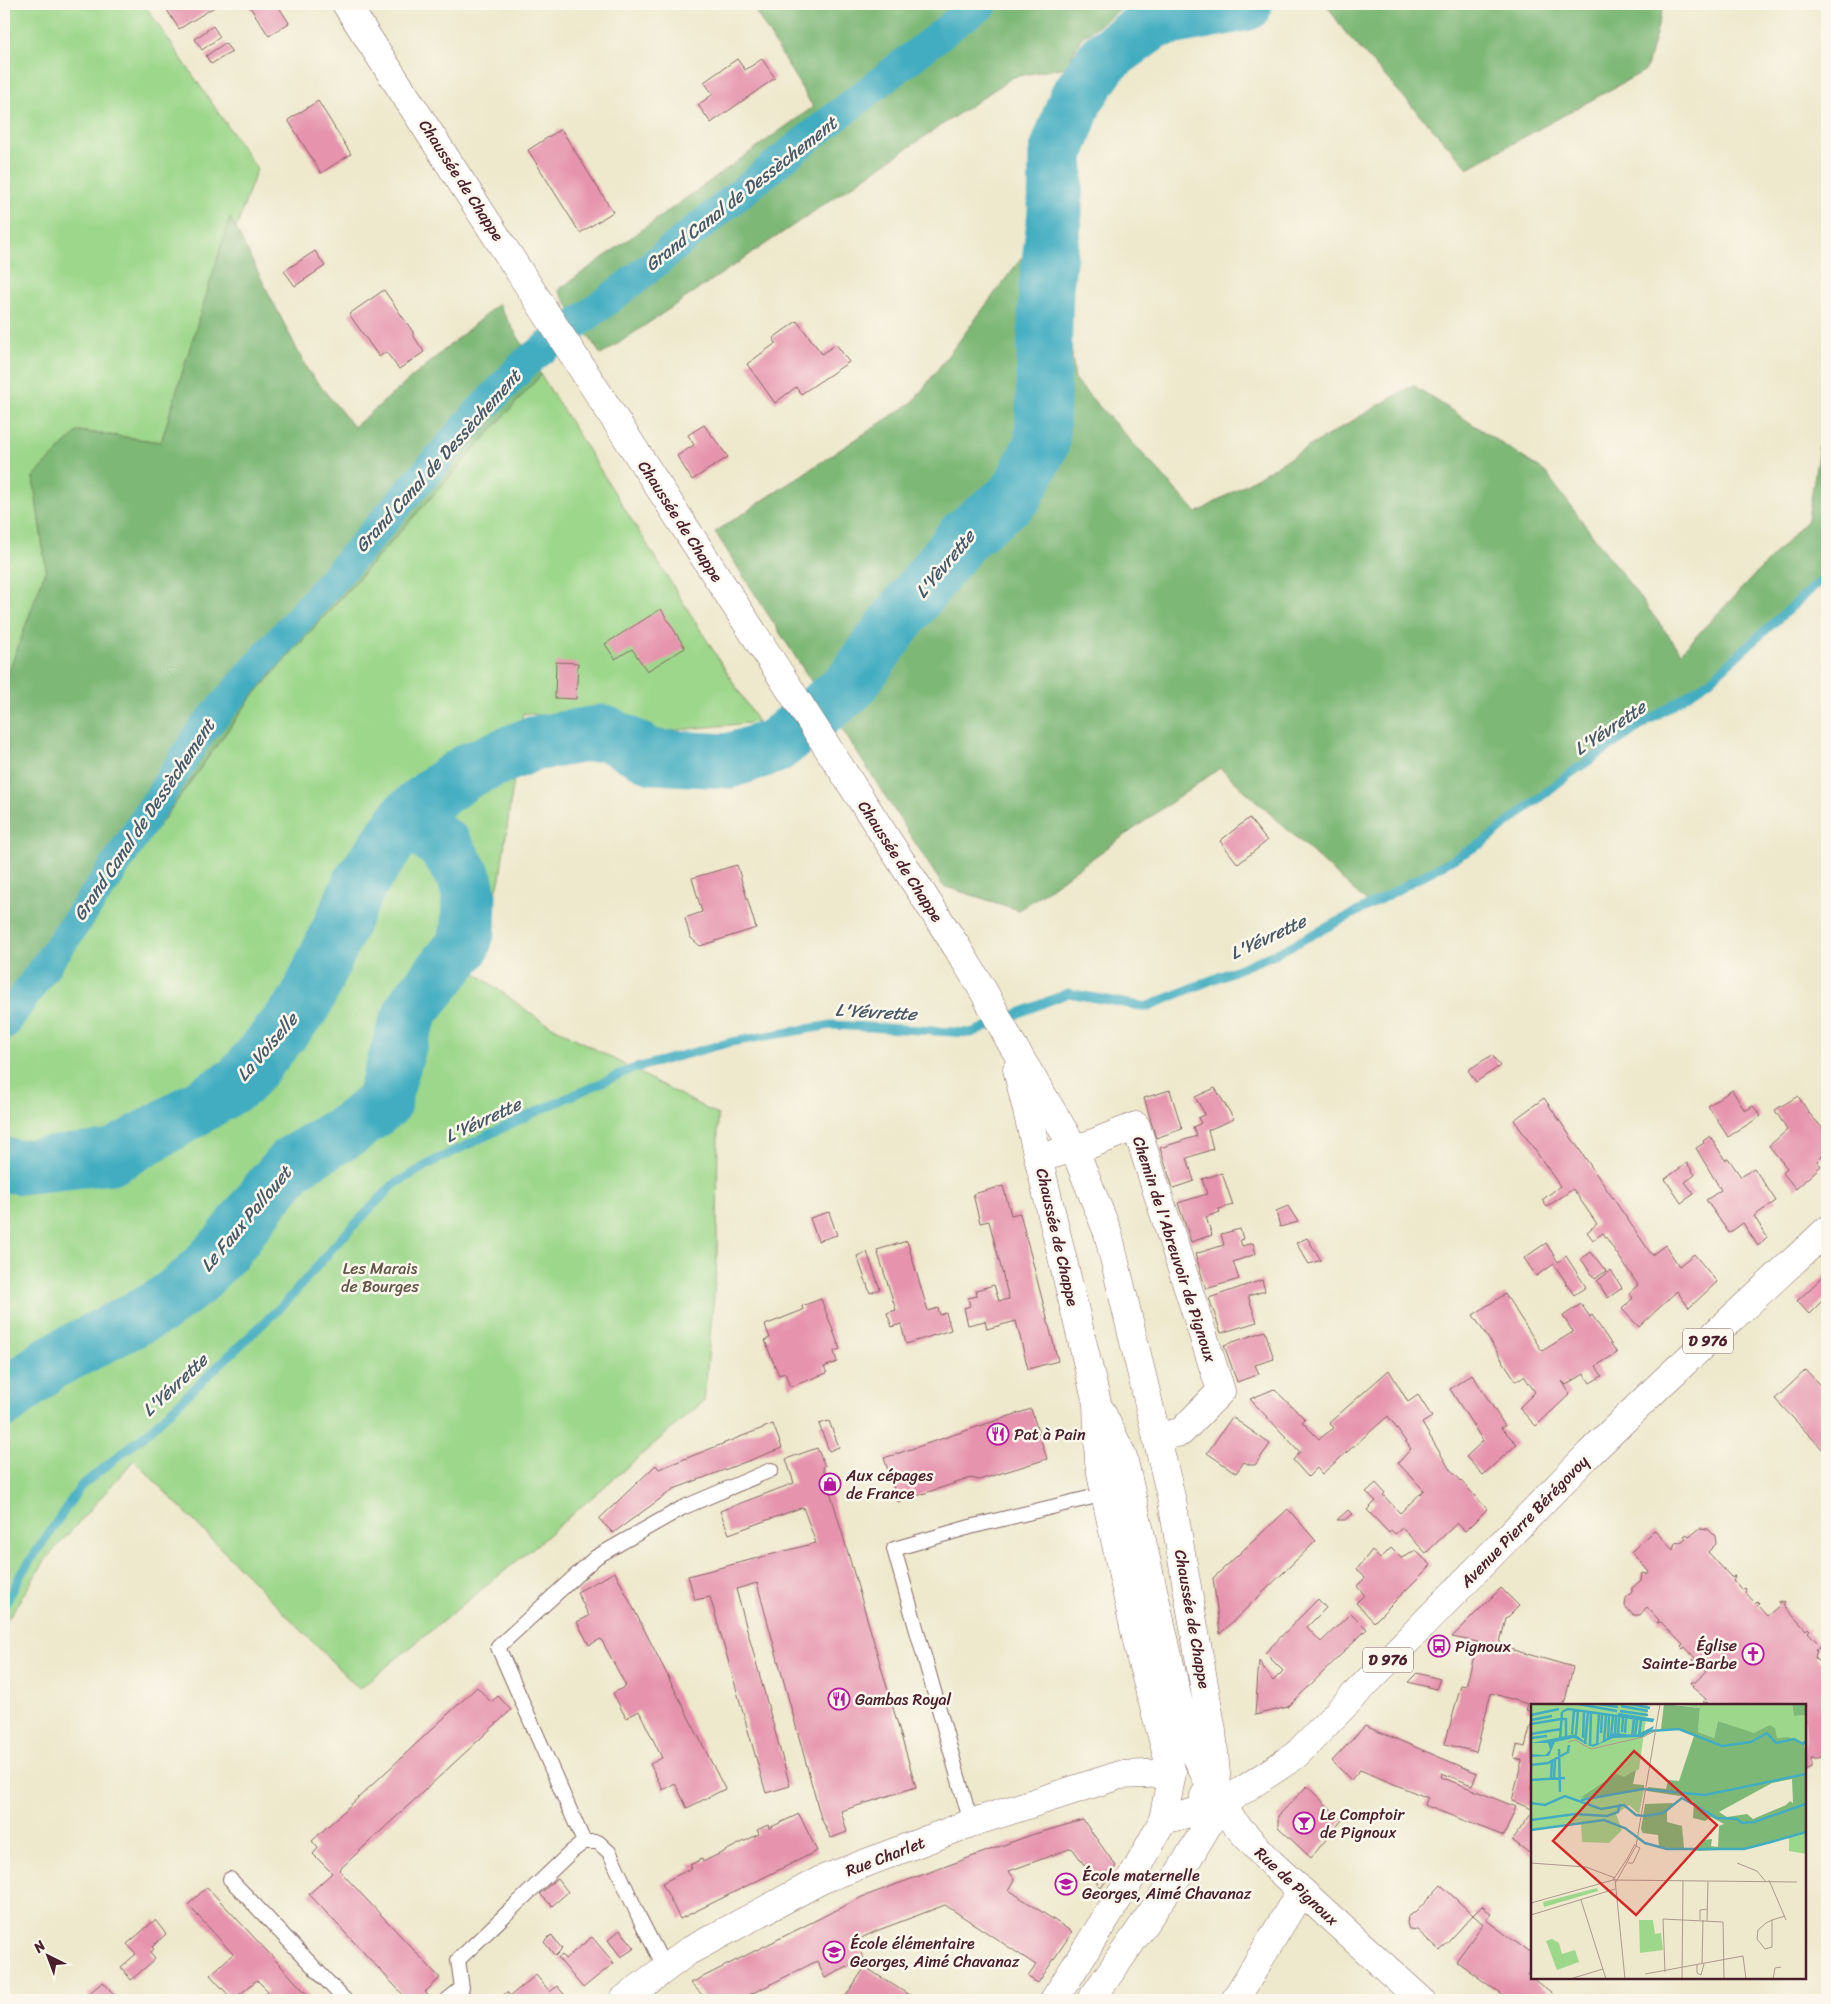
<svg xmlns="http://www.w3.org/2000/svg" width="1831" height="2004" font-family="Sriracha,sans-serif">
<rect width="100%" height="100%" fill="#fbf7ec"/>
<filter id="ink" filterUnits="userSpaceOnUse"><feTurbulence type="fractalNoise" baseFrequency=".02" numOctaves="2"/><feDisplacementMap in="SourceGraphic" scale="10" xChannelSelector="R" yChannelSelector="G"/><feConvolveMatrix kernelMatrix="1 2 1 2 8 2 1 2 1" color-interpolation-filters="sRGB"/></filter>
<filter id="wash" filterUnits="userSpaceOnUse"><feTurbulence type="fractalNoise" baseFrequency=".0096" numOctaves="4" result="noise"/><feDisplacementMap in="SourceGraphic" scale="20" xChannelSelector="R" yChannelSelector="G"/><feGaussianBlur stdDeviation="1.12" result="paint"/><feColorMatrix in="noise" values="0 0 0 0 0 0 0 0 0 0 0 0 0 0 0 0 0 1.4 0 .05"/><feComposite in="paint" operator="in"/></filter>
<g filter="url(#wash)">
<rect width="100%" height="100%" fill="#eee8cc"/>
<path fill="#9dd78b" stroke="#747b5b" d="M4,4H144L257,169L161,442L79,431L33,477L46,569L4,690Z
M541,375L758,722L668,731L523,713L500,878L473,971L537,1018L718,1115L717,1261L704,1401L534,1547L359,1689L134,1460L46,1559L4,1625V1040L251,698Z"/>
<path fill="#7eb877" stroke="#646c51" d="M751,4H1128L1081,38L1066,67L1013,77L601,355L558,290L813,107Z
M1326,4H1664L1646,70L1468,168L1345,32Z
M1055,213L1075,380L1197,513L1413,385L1545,472L1681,652L1808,519L1827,395V575L1709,681L1642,725L1568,775L1484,842L1370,905L1220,768L1019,910L943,886L715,532L914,401Z
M230,217L308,371L354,427L498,304L541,375L251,698L4,1040V685L46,569L33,477L78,431L161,442Z"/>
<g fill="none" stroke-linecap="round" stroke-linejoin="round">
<path stroke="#42adc1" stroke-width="9" d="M4,1607L21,1574L81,1486L146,1434L289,1299L335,1245L393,1185L436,1160L540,1110L632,1069L731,1042L831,1025L971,1033L1068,993L1146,1007L1277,953L1370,905L1484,842L1568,775L1642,725L1709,681L1827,575"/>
<path stroke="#42adc1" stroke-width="31" d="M4,1025L111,872L202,730L476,415L525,363L634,280L791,152L959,20L983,4"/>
<path stroke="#42adc1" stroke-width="55" d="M4,1165L21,1167L112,1157L170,1124L240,1082L305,1003L360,883L407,817L437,792L469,770L532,744L604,732L653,757L729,761L775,746L849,687L896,622L964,536L1016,495L1042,443L1046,287L1055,213L1056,154L1076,99L1104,58L1155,21L1245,4
M4,1400L50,1363L161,1306L194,1281L228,1245L270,1189L292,1163L350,1129L385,1102V1094L404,1030L413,1008L463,946L468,929L469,895L465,879L445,846L407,817"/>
</g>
<g id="blocks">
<path fill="#e694ae" d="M171,4H219L179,29L165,7Z
M248,4H277L289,23L269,36Z
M213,26L220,37L202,50L195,39Z
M225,43L232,52L211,64L206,56Z
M737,59L745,70L762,59L775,78L711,123L698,105L713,94L704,82Z
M318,101L351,154L321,173L288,120Z
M561,129L613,212L580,233L528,150Z
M315,251L325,266L295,286L284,271Z
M384,290L413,332V335L424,352L399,369L386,352L379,357L349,314Z
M797,321L822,354L836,344L849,362L801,394L796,387L775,403L747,364L776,343L773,338Z
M704,425L728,457L692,480L677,456L694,445L688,435Z
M661,609L685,648L647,671L632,649L615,659L605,644Z
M556,662L578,663L576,699L555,698Z
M1249,818L1267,841L1238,864L1220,841Z
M737,865L756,928L700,946L690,937L685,918L702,912L692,878Z
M1492,1055L1500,1066L1476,1082L1468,1070Z
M1215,1088L1234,1119L1208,1130L1213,1149L1187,1158L1194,1181L1173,1188L1160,1148L1197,1136L1193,1127L1201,1123L1198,1118L1205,1114L1195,1097Z
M1170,1090L1182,1129L1156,1138L1144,1098Z
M1732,1090L1745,1111L1753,1106L1761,1116L1728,1137L1708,1106Z
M1798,1096L1809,1113L1827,1133V1151L1817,1161L1821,1166L1796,1189L1783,1173L1787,1168L1769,1146L1787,1130L1775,1110Z
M1544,1098L1652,1255L1665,1245L1679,1266L1694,1254L1717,1282L1689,1308L1677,1291L1639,1327L1622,1309L1633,1298L1629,1293L1638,1285L1603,1233L1593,1240L1587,1232L1597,1224L1573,1189L1547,1207L1542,1200L1560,1186L1514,1120Z
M1710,1136L1725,1160L1728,1158L1741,1177L1754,1168L1776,1201L1754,1216L1767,1237L1758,1246L1743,1223L1729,1233L1706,1200L1721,1190L1696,1148L1704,1143L1703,1141Z
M1687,1163L1695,1175L1685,1182L1694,1194L1681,1203L1665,1179Z
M1222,1173L1233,1205L1219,1209L1220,1212L1206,1217L1212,1235L1191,1242L1178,1203L1207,1194L1202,1179Z
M1003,1186L1011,1215L1020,1213L1058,1361L1028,1369L1016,1321L987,1329L985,1321L968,1325L964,1308L970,1306L968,1298L977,1296L976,1290L994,1285L999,1301L1009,1299L989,1221L980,1223L973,1194Z
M1288,1206L1298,1222L1280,1227L1276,1211Z
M829,1212L837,1235L818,1241L810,1218Z
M1240,1229L1243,1239L1240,1240L1242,1246L1253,1243L1256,1254L1233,1262L1239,1279L1206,1289L1195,1254L1224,1245L1221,1234Z
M1307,1238L1321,1260L1309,1264L1296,1243Z
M907,1241L928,1311L938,1308L940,1315L946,1313L951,1330L906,1344L901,1324L892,1327L887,1313L896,1310L877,1250Z
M1546,1243L1558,1262L1566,1256L1586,1287L1574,1295L1554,1264L1536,1276L1524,1258Z
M867,1252L880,1289L870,1293L857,1256Z
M1591,1252L1606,1271L1595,1279L1581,1259Z
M1611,1270L1622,1288L1608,1298L1597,1281Z
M1827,1273V1299L1826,1297L1809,1314L1797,1301Z
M1262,1280L1265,1291L1248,1296L1257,1322L1221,1333L1209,1298Z
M1505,1294L1542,1351L1573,1332L1563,1316L1581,1304L1590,1317L1592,1315L1617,1353L1596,1366L1602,1376L1590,1383L1584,1374L1566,1385L1562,1381L1570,1394L1536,1426L1519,1408L1535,1392L1524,1376L1516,1381L1473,1315Z
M821,1299L840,1349L834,1351L837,1362L824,1367L827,1373L790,1387L785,1373L779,1375L771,1357L765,1340L770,1338L765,1325L803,1310L802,1306Z
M1265,1331L1274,1359L1255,1365L1259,1374L1237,1382L1224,1345Z
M1389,1370L1408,1402L1418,1395L1432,1417L1422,1423L1449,1468L1487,1509L1465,1531L1457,1523L1426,1553L1402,1528L1395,1534L1391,1530L1389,1533L1367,1510L1376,1501L1366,1492L1376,1483L1385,1493L1383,1495L1400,1513L1424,1490L1398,1463L1411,1449L1388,1416L1322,1474L1317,1468L1308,1477L1293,1460L1300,1452L1250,1399L1274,1389L1305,1419L1302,1422L1319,1439L1334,1428L1329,1423Z
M1806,1370L1827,1393V1454L1775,1399Z
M1472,1374L1505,1426L1501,1428L1517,1444L1483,1475L1466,1457L1483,1441L1450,1389Z
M1031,1409L1047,1459L979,1480L971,1478L898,1502L884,1458Z
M1232,1417L1270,1444L1255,1465H1250L1244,1462L1236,1473L1207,1453Z
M829,1421L839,1447L829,1451L819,1424Z
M773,1424L782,1448L674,1489L613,1533L599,1519L656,1465L659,1469Z
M817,1448L825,1466L823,1467L916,1787L841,1811L847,1832L831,1838L821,1818L757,1583L736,1589L790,1786L766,1793L710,1597L695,1600L688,1576L816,1543L803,1507L729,1534L720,1511L794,1483L786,1459Z
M1288,1509L1316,1541L1220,1634L1213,1578Z
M1348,1510L1352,1514L1345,1520H1337Z
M1700,1528L1708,1529L1715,1536L1716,1544L1708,1552L1731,1577L1735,1576L1733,1580L1742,1590L1745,1588L1746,1589L1745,1592L1755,1603L1757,1601L1759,1603L1757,1605L1767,1616L1780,1605L1778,1602L1779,1601L1782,1603L1784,1602L1785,1603L1783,1605L1794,1617L1806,1630L1808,1628L1810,1630L1808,1632L1818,1643L1820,1641L1822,1643L1820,1646L1821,1647L1817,1649L1815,1658L1827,1666V1751L1819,1758H1811V1767L1805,1770V1705H1711L1708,1702L1707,1703L1704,1701L1706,1699L1692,1687L1693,1686L1691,1682H1695L1707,1671L1697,1661L1695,1662L1693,1660L1695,1658L1685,1647L1683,1649L1681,1647L1683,1645L1661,1622L1657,1623L1659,1620L1647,1607L1640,1615H1633L1625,1606L1626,1598L1632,1592V1588L1641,1580L1642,1573L1647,1574L1649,1572L1631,1552L1654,1530L1673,1550L1675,1543L1681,1542L1686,1538L1684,1536L1687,1534L1688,1536L1693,1534Z
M1391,1548L1401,1558L1416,1551L1431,1565L1374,1622L1356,1603L1364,1595L1357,1586L1365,1578L1357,1569L1372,1550L1380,1559Z
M615,1572L725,1789L687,1808L675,1783L663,1790L650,1764L662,1758L639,1711L626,1718L613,1693L626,1686L601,1639L589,1645L577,1622L589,1616L577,1592Z
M1501,1588L1519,1606L1506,1619L1499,1646L1573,1667L1564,1705H1532V1712L1526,1710L1528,1704L1491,1693L1476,1752L1445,1744L1461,1685L1466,1686L1478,1642L1452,1637Z
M1318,1599L1326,1608L1307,1627L1321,1642L1351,1613L1367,1629L1288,1707L1255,1715L1259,1661L1273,1681L1283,1671L1265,1653Z
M1417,1673L1440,1679L1436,1689L1408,1682Z
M477,1687L491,1702L498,1696L511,1710L339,1870L440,1978L425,1992L431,1998L429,2000H408L309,1894L332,1873L313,1854L318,1848L312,1841Z
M1532,1721V1809L1512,1801L1522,1760L1514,1758L1517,1745L1525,1747Z
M1365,1726L1477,1773L1472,1785L1442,1773L1441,1777L1516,1807L1504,1836L1424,1805L1428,1798L1360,1770L1351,1780L1332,1761Z
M1307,1786L1342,1820L1311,1858L1278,1827V1816Z
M1532,1813V1855L1512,1840Z
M799,1814L817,1851L680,1919L662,1883L692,1868L690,1865L702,1859L703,1862L759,1834L757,1830L768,1825L769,1828Z
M1083,1820L1116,1866L1101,1888L1072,1848L1009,1871L1015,1880L1009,1890L1072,1932L1038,1983L1028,1977L1036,1965L945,1905L876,1931L855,1941L864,1959L825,1978L817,1961L739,2000H707L691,1983L862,1897L1031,1835Z
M557,1878L568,1892L552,1906L540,1894Z
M1441,1885L1473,1915L1440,1951L1417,1930L1409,1929L1407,1923L1408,1916L1416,1912Z
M207,1887L280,1965L312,2000H259L268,1991L257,1980L233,2000L210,1975L233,1954L188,1905Z
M1482,1906L1491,1914L1486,1920L1532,1954V1970L1528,1975L1556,1997L1553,2000H1509L1456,1961L1483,1924L1473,1915Z
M155,1920L166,1934L152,1947L154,1949L150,1953L155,1959L131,1980L121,1967L136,1954L127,1944Z
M620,1930L635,1948L621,1957L608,1940Z
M551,1935L562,1949L555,1956L544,1942Z
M592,1937L614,1963L583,1988L558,1958L562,1955L565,1959Z
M865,1967L917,2000H843Z
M536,1975L550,1992L557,1986L568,1999L497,2000L507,1992L510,1996Z
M103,1982L119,2000H92L87,1995Z"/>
</g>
</g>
<g filter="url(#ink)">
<use href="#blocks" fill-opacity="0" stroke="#836563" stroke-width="1"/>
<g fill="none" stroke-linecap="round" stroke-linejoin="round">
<g stroke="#836563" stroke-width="16">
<path id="service" d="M971,1823L894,1549L970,1527L1109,1493
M230,1879L345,2000
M665,1968L639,1917L610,1853L598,1842H584L498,1647L596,1557L682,1508L771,1470
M447,2000L462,1988L458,1960L571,1852L584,1842"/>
</g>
<g stroke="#836563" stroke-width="29">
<path id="minor" d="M1039,1158L1091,1144L1136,1126L1221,1391L1181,1432L1157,1437
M623,2000L687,1952L821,1880L971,1823L1120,1775L1172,1773
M1235,2000L1301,1891"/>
</g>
<g stroke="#836563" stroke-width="29">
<path id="secondary" d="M346,4L958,949L983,990L1010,1041L1074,1148L1108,1233L1172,1501L1212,1731L1219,1806
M1017,1069L1097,1403L1099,1462L1105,1494L1141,1659L1172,1773L1163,1820
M1101,1411L1123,1457L1185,1731L1210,1786
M1204,1796L1219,1806L1271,1863L1421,2000"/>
</g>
<g stroke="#836563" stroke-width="29">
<path id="primary" d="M1054,2000L1138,1867L1163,1820L1219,1806L1296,1755L1590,1453L1660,1385L1827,1230
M1091,2000L1178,1875L1219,1806"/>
</g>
<use href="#service" stroke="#fff" stroke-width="14"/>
<use href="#minor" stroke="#fff" stroke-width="28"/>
<use href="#secondary" stroke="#fff" stroke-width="28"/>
<use href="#primary" stroke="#fff" stroke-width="28"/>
</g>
</g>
<defs>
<g id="restaurant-ring" transform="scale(1.125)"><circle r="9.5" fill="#fbf7ec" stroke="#b5179e" stroke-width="1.5"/><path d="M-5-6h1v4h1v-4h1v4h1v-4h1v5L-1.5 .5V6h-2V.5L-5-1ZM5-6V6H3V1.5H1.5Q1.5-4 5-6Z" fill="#b5179e"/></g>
<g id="shop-ring" transform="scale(1.125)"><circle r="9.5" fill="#fbf7ec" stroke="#b5179e" stroke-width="1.5"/><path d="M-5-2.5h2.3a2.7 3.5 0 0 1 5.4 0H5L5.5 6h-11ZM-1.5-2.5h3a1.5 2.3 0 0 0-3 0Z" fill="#b5179e"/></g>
<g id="bus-ring" transform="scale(1.125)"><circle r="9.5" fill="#fbf7ec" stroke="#b5179e" stroke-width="1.5"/><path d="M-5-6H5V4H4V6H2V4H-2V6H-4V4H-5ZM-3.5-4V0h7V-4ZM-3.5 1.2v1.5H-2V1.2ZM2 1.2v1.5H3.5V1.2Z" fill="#b5179e"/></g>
<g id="church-ring" transform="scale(1.125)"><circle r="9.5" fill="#fbf7ec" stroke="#b5179e" stroke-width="1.5"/><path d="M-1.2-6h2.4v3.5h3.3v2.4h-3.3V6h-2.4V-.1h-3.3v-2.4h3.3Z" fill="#b5179e"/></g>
<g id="bar-ring" transform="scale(1.125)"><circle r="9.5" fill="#fbf7ec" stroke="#b5179e" stroke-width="1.5"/><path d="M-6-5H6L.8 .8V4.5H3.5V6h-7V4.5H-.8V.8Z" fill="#b5179e"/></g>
<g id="school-ring" transform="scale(1.125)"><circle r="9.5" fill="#fbf7ec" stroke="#b5179e" stroke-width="1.5"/><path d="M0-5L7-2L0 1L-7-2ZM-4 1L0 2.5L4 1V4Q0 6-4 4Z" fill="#b5179e"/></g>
</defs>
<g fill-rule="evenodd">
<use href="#restaurant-ring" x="998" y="1434"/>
<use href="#shop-ring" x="830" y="1484"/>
<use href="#bus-ring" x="1439" y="1646"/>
<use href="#church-ring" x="1753" y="1654"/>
<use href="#restaurant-ring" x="839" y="1699"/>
<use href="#bar-ring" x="1304" y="1823"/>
<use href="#school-ring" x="1066" y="1884"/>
<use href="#school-ring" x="834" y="1952"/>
</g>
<g text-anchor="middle" stroke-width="5" stroke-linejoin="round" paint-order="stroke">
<g fill="#fbf7ec" stroke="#7f6065" stroke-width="1">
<rect x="1683" y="1328.5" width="50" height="25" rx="4"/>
<rect x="1363" y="1647.5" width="50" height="25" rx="4"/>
</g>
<g font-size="15" font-weight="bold" fill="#4a1f2b">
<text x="1708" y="1346">D 976</text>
<text x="1388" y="1665">D 976</text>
</g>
<g font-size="16" fill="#4a1f2b" stroke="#fbf7ec">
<text transform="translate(462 180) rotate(57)" y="6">Chaussée de Chappe</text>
<text transform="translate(681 521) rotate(57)" y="6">Chaussée de Chappe</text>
<text transform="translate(901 861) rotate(57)" y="6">Chaussée de Chappe</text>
<text transform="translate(1058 1237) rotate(77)" y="6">Chaussée de Chappe</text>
<text transform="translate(1175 1249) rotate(72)" y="6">Chemin de l'Abreuvoir de Pignoux</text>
<text transform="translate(1524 1521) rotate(-46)" y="6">Avenue Pierre Bérégovoy</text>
<text transform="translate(1193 1619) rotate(80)" y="6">Chaussée de Chappe</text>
<text transform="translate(885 1856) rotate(-21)" y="6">Rue Charlet</text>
<text transform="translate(1297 1886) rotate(43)" y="6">Rue de Pignoux</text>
</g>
<g font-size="16" fill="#635648" stroke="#fbf7ec">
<text x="380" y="1274">Les Marais<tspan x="380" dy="18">de Bourges</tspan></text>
</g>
<g font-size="16" fill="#4a1f2b" stroke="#fbf7ec" text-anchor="start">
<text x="1014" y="1440">Pat à Pain</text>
<text x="846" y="1481">Aux cépages<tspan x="846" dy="18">de France</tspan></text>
<text x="1737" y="1651" text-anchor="end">Église<tspan x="1737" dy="18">Sainte-Barbe</tspan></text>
<text x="1455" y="1652">Pignoux</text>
<text x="855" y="1705">Gambas Royal</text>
<text x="1320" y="1820">Le Comptoir<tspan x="1320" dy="18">de Pignoux</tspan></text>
<text x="1082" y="1881">École maternelle<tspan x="1082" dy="18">Georges, Aimé Chavanaz</tspan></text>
<text x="850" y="1949">École élémentaire<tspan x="850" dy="18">Georges, Aimé Chavanaz</tspan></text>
</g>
<g font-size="18" font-style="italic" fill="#475867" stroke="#fbf7ec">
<text transform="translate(741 194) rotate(-38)" y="6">Grand Canal de Dessèchement</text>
<text transform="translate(438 461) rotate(-48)" y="6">Grand Canal de Dessèchement</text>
<text transform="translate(945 564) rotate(-50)" y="6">L'Yèvrette</text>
<text transform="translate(1610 728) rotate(-34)" y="6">L'Yévrette</text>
<text transform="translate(144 820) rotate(-56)" y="6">Grand Canal de Dessèchement</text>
<text transform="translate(1268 937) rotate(-25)" y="6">L'Yévrette</text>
<text transform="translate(876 1012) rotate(3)" y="6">L'Yévrette</text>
<text transform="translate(267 1047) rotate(-49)" y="6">La Voiselle</text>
<text transform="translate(483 1120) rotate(-25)" y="6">L'Yévrette</text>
<text transform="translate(246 1219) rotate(-50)" y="6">Le Faux Pallouet</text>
<text transform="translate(175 1385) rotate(-43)" y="6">L'Yévrette</text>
</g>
</g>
<g transform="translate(1531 1704)">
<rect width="275" height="275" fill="#eee8cc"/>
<path d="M0,0H117L108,65L93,74L86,89L113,86L108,110L98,101L85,110L91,126L78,139L51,138L50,118L0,126ZM141,0H261L263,12L275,11V49L272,38L223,30L187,17L183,34L167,28L169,4ZM275,128V150L258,147V133ZM66,184L67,187L13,203L12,198ZM108,216H122L124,230L130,229L132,246L109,249ZM21,235L28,239L31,250L44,246L48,258L26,266L15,237Z" fill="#9dd78b"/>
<path d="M133,0L169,4L167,28L183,34L187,17L223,29L239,21L244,24L246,34L257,33L272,38L275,49V128L220,144L169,147L128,143L127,131L112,129L110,125L114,100L142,99L136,108V118L151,122L153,144H164L173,136L181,135L180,142L187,143L188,122L193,120L180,113L174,117L162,114L163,98L155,93L116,87L117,83L135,85L137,76L148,77L163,32L148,25H130ZM261,75L262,99L259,97L255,101L222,115L216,110L196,113L188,108L241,79ZM261,0H275V11L263,12ZM105,66L102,80L113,81V86L59,95L50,93L86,70L93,73Z" fill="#7eb877" fill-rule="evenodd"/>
<path d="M123,22L120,28L111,33L82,34L62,43L43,34L24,38L18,52L0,53V50L14,51L19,46L17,39H0L44,30L58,41L69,39L83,29L105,31Z" fill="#42adc1"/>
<path fill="none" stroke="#42adc1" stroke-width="2.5" d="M47,0L86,7M68,0L87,3M100,0L119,4M90,2L117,7M89,7L117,11M31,8L37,5L122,17M87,10L123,16M0,11L28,5M30,15H35V33M0,16L21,12M0,20L30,15M119,27L148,25L191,42L220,38L236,29L245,39L263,35L272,40L275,37M91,28L92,13M70,29L71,10M94,29L95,14M0,30L30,25M41,30L43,6M45,31L47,6M84,31L85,12M87,31L88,13M104,32L106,16M108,32L110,16M80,33L82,12M101,33L103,15M0,34L16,32M52,34L53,8M29,36L31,8M77,36L78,11M73,38L75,11M54,40L57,8M66,41L68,9M59,42L60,8M28,45L29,88M0,61L17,59L37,48L38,41M23,74L24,55M15,75L34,74M20,75L21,56M0,76L15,75M50,96L112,85L174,91L275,70M0,99L14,101L34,92L70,105L93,101L105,111L114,112L132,109L151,94L186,114L206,115L211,119L223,118L275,100M0,116L44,110L76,112L87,108L89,100M0,126L73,116L94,124L114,139L136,145H213L240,138M240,138L275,128"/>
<path fill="none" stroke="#ac988c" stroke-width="1" d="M37,38L44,36L60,45L112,33L124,27M96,155L104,140M0,159L55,163L84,174M97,159H102L109,144L105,142M206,159L226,167L235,178M84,175L94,275M82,176L266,178M238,176L255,216M85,178L105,142L129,0M50,196L75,275M0,199L82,176L96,155M0,211L84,185M169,216V206L176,205M241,216V243L234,245L226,235L227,226L235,219L241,216L254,212M176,217L177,178M171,260L172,216M166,261V269L170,271L173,260M134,268L132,215L192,218L193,275M114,270L212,252L215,275M39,275L72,265M151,275L152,176M242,275L244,264L250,263"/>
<path fill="#d62828" fill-opacity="0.15" stroke="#d62828" stroke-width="2.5" d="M103,47L186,121L105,211L22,137Z"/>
<rect width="275" height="275" fill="none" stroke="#4a1f2b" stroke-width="2.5"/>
</g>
<rect width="1831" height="2004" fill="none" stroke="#fbf7ec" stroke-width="20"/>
<g transform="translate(48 1956) rotate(318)" stroke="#fbf7ec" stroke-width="4" paint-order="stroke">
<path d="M0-4L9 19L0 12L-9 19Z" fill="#4a1f2b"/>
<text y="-8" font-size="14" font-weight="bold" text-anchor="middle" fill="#4a1f2b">N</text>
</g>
</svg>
